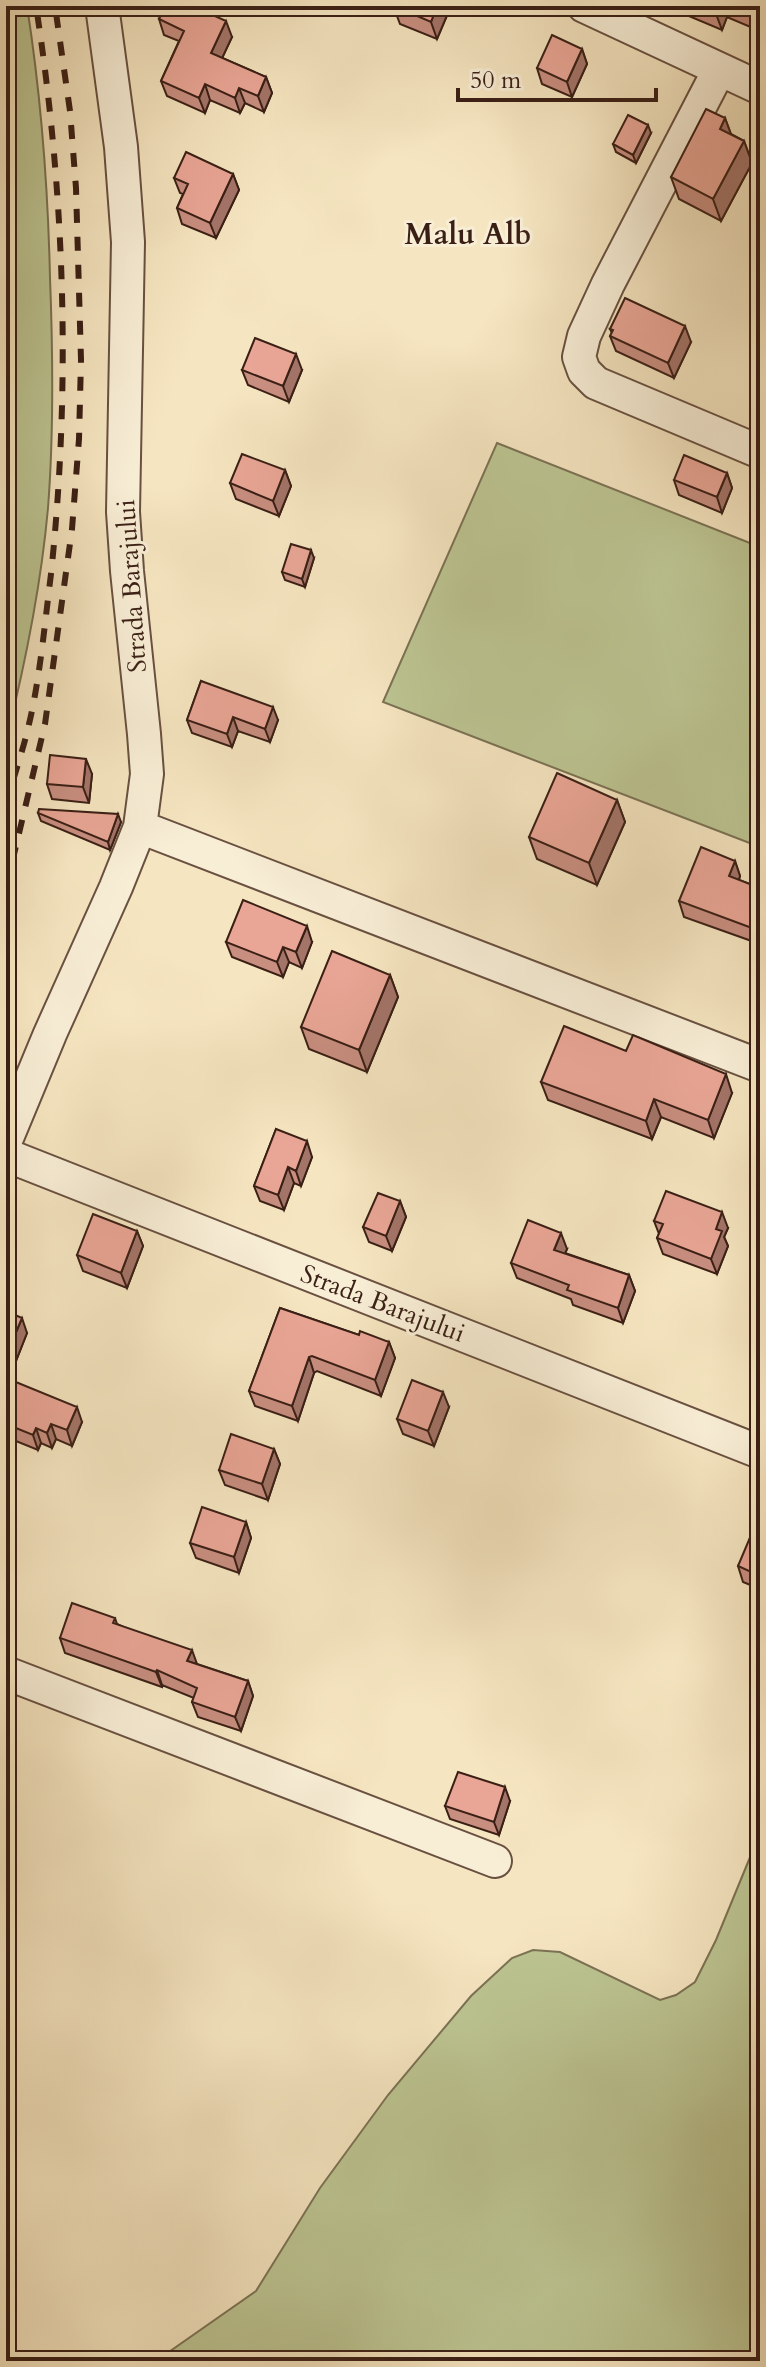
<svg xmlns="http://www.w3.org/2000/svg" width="766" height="2367" font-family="Cardo,serif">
<rect width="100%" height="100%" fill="#f5e5c0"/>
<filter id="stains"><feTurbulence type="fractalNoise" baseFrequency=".0025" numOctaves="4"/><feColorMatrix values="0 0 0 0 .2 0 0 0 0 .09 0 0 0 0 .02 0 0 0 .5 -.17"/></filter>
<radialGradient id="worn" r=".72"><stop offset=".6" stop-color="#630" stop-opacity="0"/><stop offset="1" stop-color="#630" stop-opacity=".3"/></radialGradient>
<path fill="#bcc592" stroke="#7b7254" stroke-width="2" d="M6,6H27C41,96 48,187 50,278C53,355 54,431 48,508C41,586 25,665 6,741Z
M497,443L760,547V847L383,702Z
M760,1833V2355L742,2361H156L256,2291L320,2188L388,2095L471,1996L512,1958L533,1950L560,1952L660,2000L676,1995L695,1982L716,1940Z"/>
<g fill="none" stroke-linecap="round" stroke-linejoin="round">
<g stroke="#695040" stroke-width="36">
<path id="minor" d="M584,6L760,88
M719,70L608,284L584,336L579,357L584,371L596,383L760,452
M140,827L760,1066
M6,1140L50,1034L116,887L140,827L147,774L144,734L127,571L123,512L128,242L121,147L102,6
M6,1155L760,1452
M6,1673L495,1861"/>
</g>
<use href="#minor" stroke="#f8eed6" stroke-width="32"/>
<path stroke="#3a1f15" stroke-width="6" stroke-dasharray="14 14" stroke-linecap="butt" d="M6,806C13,778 23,751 29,724C40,678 45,621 51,574C71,385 65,193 36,6
M6,888L45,724L72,529L79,439L81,360L76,188L70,111L55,6"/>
</g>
<path fill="#c88e80" stroke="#3a1f15" stroke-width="2" d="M375,6H451L437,39L400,24L397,16Z
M681,6H760V31L727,17L722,30L684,14Z
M159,19L232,37L222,58L266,77L272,93L264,112L245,103L240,113L210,100L205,113L167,96L161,81L179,41L164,35Z
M582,49L587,64L572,97L542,84L537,68Z
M725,118L731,134L744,141L752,163L721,221L679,199L671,177Z
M651,133L636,163L616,152L613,144Z
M233,174L239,190L216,238L182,224L177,208L183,194L180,193L174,178Z
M610,329L691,342L674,378L616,351L610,336L612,333Z
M242,370H302L289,402L248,385Z
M285,470L291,486L279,516L236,499L230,483Z
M727,473L732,488L722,513L679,495L674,480Z
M314,558L305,587L285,580L282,572Z
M201,681L278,720L270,742L238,731L232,747L192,733L187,720Z
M92,774L89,803L52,799L47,784Z
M617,800L625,822L597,885L537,859L529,837Z
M38,813L121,822L110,850L41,821Z
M735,861L740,876L739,880L760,888V944L684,917L679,901Z
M226,942H312L302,968L289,962L283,977L232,957Z
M390,975L398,997L367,1072L309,1049L301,1027Z
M541,1082L732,1093L714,1138L661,1117L652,1139L548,1100Z
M276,1129L312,1157L301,1186L294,1183L284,1210L260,1201L254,1186Z
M400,1201L406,1217L392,1251L369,1242L363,1227Z
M654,1221L728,1228L724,1237L728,1246L717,1274L663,1254L657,1238L659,1234Z
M137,1231L143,1246L127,1288L83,1271L77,1255Z
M567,1249L565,1253L629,1275L635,1291L623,1323L573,1305L571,1299L517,1278L511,1263Z
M280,1308L359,1335L389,1342L395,1358L381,1396L317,1371L314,1373L298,1421L255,1406L249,1391Z
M6,1311L27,1333L9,1379L82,1422L72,1446L56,1439L52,1448L41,1443L38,1450L6,1437Z
M449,1407L434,1446L403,1434L397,1419Z
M274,1449L280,1464L268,1500L225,1485L219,1470Z
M246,1522L251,1538L239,1573L196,1558L190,1543Z
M760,1530V1589L743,1582L738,1566Z
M115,1618L117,1624L197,1664L248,1681L253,1696L241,1731L198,1717L192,1702L194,1698L162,1685V1687L65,1653L60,1638Z
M510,1801L499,1835L450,1819L445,1806Z"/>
<path fill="#a37468" stroke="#3a1f15" stroke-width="2" d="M437,6H451L437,39L431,22Z
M717,6H724L727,17L722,30L715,11Z
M226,21L232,37L217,69L211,53Z
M582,49L587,64L572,97L567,82Z
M266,77L272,93L264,112L258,96Z
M205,84L210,100L205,113L199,98Z
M239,88L245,103L240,113L235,98Z
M725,118L733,140L720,129Z
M648,125L651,133L636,163L633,155Z
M744,141L752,163L721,221L713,199Z
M233,174L239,190L216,238L210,223Z
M685,326L691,342L674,378L668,363Z
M296,354L302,370L289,402L283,386Z
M285,470L291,486L279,516L273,501Z
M727,473L732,488L722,513L717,497Z
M311,550L314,558L305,587L302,579Z
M273,707L278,720L270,742L265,729Z
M233,717L238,731L232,747L227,734Z
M86,759L92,774L89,803L83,787Z
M617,800L625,822L597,885L589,863Z
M118,814L121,822L110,850L108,842Z
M735,861L740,876L734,891L729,876Z
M307,926L312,942L302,968L296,952Z
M283,947L289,962L283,977L277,962Z
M390,975L398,997L367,1072L359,1050Z
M726,1074L732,1093L714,1138L708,1120Z
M654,1099L661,1117L652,1139L646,1121Z
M307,1141L312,1157L301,1186L296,1171Z
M288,1167L294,1183L284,1210L278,1195Z
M400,1201L406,1217L392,1251L386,1236Z
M722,1212L728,1228L724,1237L728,1246L717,1274L711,1259L716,1229Z
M137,1231L143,1246L127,1288L121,1273Z
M561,1233L567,1249L560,1265L554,1250Z
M629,1275L635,1291L623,1323L618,1308Z
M22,1318L27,1333L6,1386V1356Z
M389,1342L395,1358L381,1396L375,1380Z
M309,1357L314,1373L298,1421L292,1406Z
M443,1392L449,1407L434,1446L428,1431Z
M77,1407L82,1422L72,1446L67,1430Z
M51,1424L56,1439L52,1448L47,1433Z
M36,1428L41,1443L38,1450L33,1435Z
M274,1449L280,1464L268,1500L262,1484Z
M246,1522L251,1538L239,1573L234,1557Z
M192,1650L197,1664L187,1661Z
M157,1670L162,1685V1687L156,1672Z
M248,1681L253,1696L241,1731L235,1717Z
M505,1787L510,1801L499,1835L494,1822Z"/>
<path fill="#e9a595" stroke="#3a1f15" stroke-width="2" d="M165,6H193L226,21L211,53L266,77L258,96L239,88L235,98L205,84L199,98L161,81L184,31L159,19Z
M394,6H437L431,22Z
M703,6H717L715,11Z
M740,6H760V15Z
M552,35L582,49L567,82L537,68Z
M706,109L725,118L720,129L744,141L713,199L671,177Z
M628,115L648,125L633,155L613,144Z
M186,152L233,174L210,223L177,208L188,184L174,178Z
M625,298L685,326L668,363L610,336L613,330L610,329Z
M255,338L296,354L283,386L242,370Z
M242,454L285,470L273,501L230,483Z
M684,455L727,473L717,497L674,480Z
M291,544L311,550L302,579L282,572Z
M201,681L273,707L265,729L233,717L227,734L187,720Z
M50,755L86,759L83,787L47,784Z
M557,773L617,800L589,863L529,837Z
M39,809L118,814L108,842L38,813Z
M701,847L735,861L729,876L760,888V931L679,901Z
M243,900L307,926L296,952L283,947L277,962L226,942Z
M332,951L390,975L359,1050L301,1027Z
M564,1026L626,1051L633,1035L726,1074L708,1120L654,1099L646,1121L541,1082Z
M276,1129L307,1141L296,1171L288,1167L278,1195L254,1186Z
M666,1191L722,1212L716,1229L722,1231L711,1259L657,1238L663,1224L654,1221Z
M378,1193L400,1201L386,1236L363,1227Z
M93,1214L137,1231L121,1273L77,1255Z
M528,1220L561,1233L554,1250L629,1275L618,1308L567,1290L569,1285L511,1263Z
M280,1308L359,1335L360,1331L389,1342L375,1380L312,1356L309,1357L292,1406L249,1391Z
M6,1311L22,1318L6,1356Z
M6,1378L77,1407L67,1430L51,1424L47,1433L36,1428L33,1435L6,1424Z
M412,1380L443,1392L428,1431L397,1419Z
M231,1434L274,1449L262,1484L219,1470Z
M202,1507L246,1522L234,1557L190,1543Z
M754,1528L760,1530V1576L738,1566Z
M72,1603L115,1618L113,1623L192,1650L187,1661L248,1681L235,1717L192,1702L197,1688L157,1670L156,1672L60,1638Z
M458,1772L505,1787L494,1822L445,1806Z"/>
<g text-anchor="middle" stroke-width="6" stroke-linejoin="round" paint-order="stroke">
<g font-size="26" fill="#3a1f15" stroke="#f8eed6">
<text transform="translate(131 586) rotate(-94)" y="9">Strada Barajului</text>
<text transform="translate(383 1303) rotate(21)" y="9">Strada Barajului</text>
</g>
<g font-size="30" font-weight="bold" fill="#3a1f15" stroke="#f8eed6">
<text x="468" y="244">Malu Alb</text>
</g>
</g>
<rect width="766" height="2367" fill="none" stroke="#f5e5c0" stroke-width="32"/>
<rect x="8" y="8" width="750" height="2351" fill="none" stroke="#3a1f15" stroke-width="4"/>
<rect x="16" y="16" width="734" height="2335" fill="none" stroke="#3a1f15" stroke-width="2"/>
<path d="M458 88v12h198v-12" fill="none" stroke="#3a1f15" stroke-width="4"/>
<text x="470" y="88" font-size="24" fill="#3a1f15" stroke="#f8eed6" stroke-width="6" paint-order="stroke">50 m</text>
<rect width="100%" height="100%" filter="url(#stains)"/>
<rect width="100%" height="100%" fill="url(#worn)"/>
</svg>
